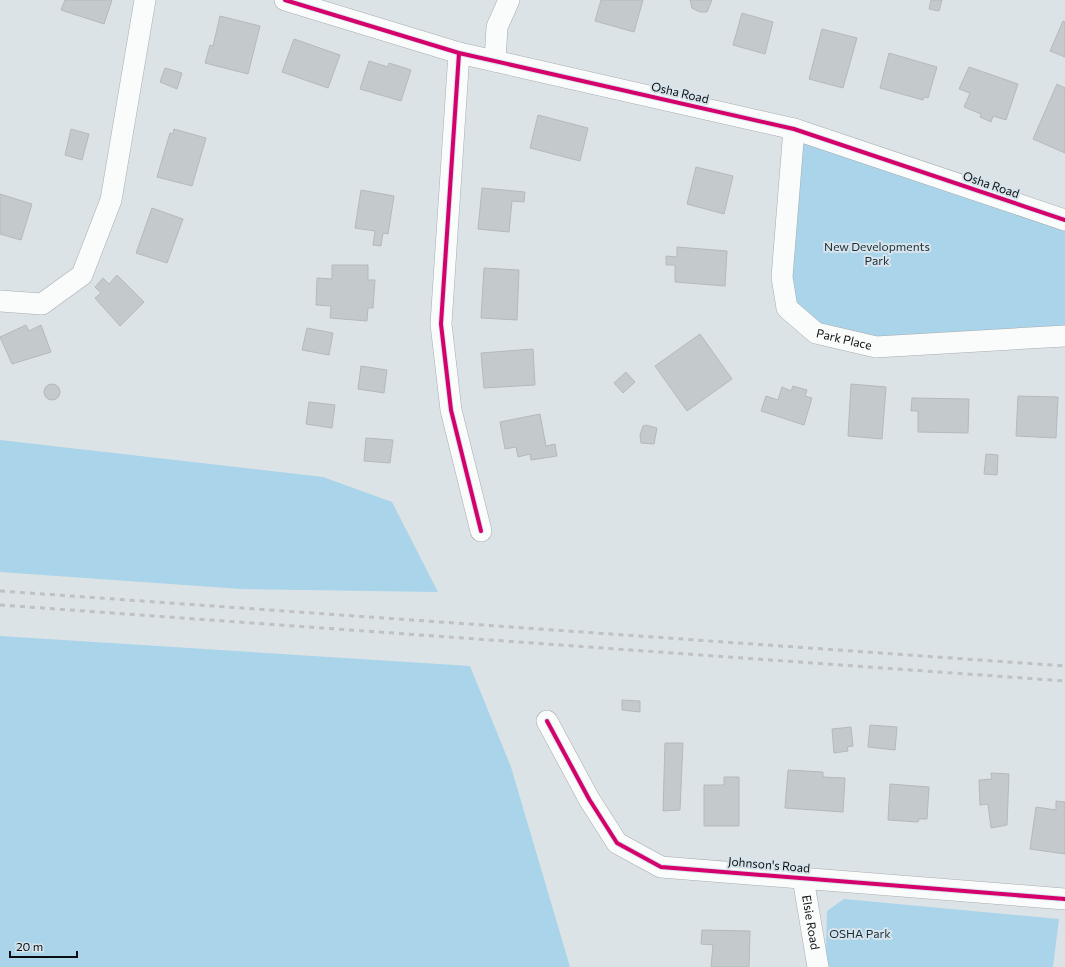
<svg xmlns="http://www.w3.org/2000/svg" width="1065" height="967" font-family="Commissioner,sans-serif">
<rect width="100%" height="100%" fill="#dce3e7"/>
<path fill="#a9d4e9" d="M794,129L1065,220V336L876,347L816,333L787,308Z
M0,440L323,477L392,502L438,592L242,589L0,572Z
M0,636L470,666L511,767L570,967H0Z
M844,899L1059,919L1053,967H829L826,952L827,911Z"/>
<path fill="#c4c9cc" stroke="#b4b9bd" d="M65,0H112L104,24L61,10Z
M601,0H643L634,32L595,21Z
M690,0H712L707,12H700L692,8Z
M931,0H942L939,11L929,9Z
M742,13L773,22L765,54L733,45Z
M220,16L260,26L248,74L205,63L210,45L213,46Z
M1063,21L1065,22V57L1050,51Z
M822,29L857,38L843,88L809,79Z
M294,39L340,55L328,88L282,72Z
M889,53L937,67L928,98L924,97L923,100L880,88Z
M369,61L388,67L389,63L411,70L401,101L360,89Z
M969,67L1018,84L1006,120L993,116L991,122L980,117L981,114L964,107L970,93L959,89Z
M165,68L182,73L177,89L160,82Z
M1057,84L1065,88V153L1033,139Z
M538,115L588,128L580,161L530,148Z
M71,129L89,134L82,160L65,155Z
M174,129L206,138L192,186L157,177L170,133L173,134Z
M696,167L733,176L724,214L687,204Z
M482,188L525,192L524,202L512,201L509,232L478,229Z
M361,190L394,196L388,234L383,233L381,246L373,245L375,231L355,228Z
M0,194L32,204L21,240L0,234Z
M152,208L183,219L167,263L136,253Z
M677,247L727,251L725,286L675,282V265H666V256L677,257Z
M332,265H368V280H375L373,308H368L367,321L330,318L331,306L316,305L317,278L332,279Z
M484,268L519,270L517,320L481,318Z
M117,275L144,302L120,326L95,298L101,293L95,287L103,278L109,284Z
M26,325L29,331L41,325L51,352L12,364L0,337Z
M307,328L333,333L329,355L302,350Z
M700,334L732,379L687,411L655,366Z
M533,349L535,385L484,388L481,353Z
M361,366L387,370L384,393L358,389Z
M626,372L635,382L623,393L614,383Z
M851,384L886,387L882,439L848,436Z
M44 392a8 8 0 1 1 16 0a8 8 0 1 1-16 0Z
M793,386L807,390L805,396L812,398L804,425L761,411L766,396L778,400L782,387L791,391Z
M1018,396L1058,397L1056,438L1016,436Z
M912,398L969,399L968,433L918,432V411H911Z
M309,402L335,405L332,428L306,424Z
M540,414L546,446L555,444L557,456L531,460L530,454L518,457L516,447L505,449L500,422Z
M646,425L657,428L654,444L641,443L640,435L643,426Z
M366,438L393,440L390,463L364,461Z
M986,454L998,455L997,475L984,474Z
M622,700L640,701V712L622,710Z
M870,725L897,727L895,750L868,747Z
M851,727L853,746L847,747L848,751L834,753L832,729Z
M665,743H683L680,810L663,811Z
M788,770L823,772V777L845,778L843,812L785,808Z
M991,773L1009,774L1007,825L991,828L988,804L980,805L979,780L992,779Z
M724,777H739V826H704V785H724Z
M890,784L929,787L927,819H919L918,822L888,820Z
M1056,801L1065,802V854L1030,849L1036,807L1056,810Z
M702,930L750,931L749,967H711L713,945L701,944Z"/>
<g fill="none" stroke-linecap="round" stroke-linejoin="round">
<g stroke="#a7acaf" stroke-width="22">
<g id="minor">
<path d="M285,0L459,53L794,129L1065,220"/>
<path d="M459,53L441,324L451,410L481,531"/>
<path d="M495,61L497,27L509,0"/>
<path id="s1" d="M794,129L782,277L787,308L816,333L876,347L1065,336"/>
<path d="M0,301L42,304L82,275L111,200L145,0"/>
<path d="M547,721L589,799L617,843L661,867L1065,899"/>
<path id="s2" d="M803,878L818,967"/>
</g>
</g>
<use href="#minor" stroke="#fafbfb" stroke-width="21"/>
<path stroke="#bfc1c2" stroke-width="3" stroke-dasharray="5 5" stroke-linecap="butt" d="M0,591L1065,666
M0,605L1065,681"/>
<g stroke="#d7e4ec" stroke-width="6">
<path id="cycleway" d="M285,0L459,53L794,129L1065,220
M459,53L441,324L451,410L481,531
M547,721L589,799L617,843L661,867L1065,899"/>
</g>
<use href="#cycleway" stroke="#d6006c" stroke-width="4"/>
</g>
<g text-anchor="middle" stroke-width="4" stroke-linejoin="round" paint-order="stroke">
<g font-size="12" fill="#0a0e10" stroke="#d7e4ec">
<text transform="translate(680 93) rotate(13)" y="4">Osha Road</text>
<text transform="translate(991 185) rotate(19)" y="4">Osha Road</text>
<text dy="4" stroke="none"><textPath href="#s1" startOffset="247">Park Place</textPath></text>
<text transform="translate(769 865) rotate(5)" y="4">Johnson's Road</text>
<text dy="4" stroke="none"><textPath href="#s2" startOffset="45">Elsie Road</textPath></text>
</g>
<g font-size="12" fill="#182c36" stroke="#d7e4ec">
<text x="877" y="251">New Developments<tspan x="877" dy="14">Park</tspan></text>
<text x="860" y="938">OSHA Park</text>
</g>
</g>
<path d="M10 951v6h67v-6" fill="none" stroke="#0a0e10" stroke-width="2"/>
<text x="16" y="951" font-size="12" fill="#0a0e10" stroke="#d7e4ec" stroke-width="3" paint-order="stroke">20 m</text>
</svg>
